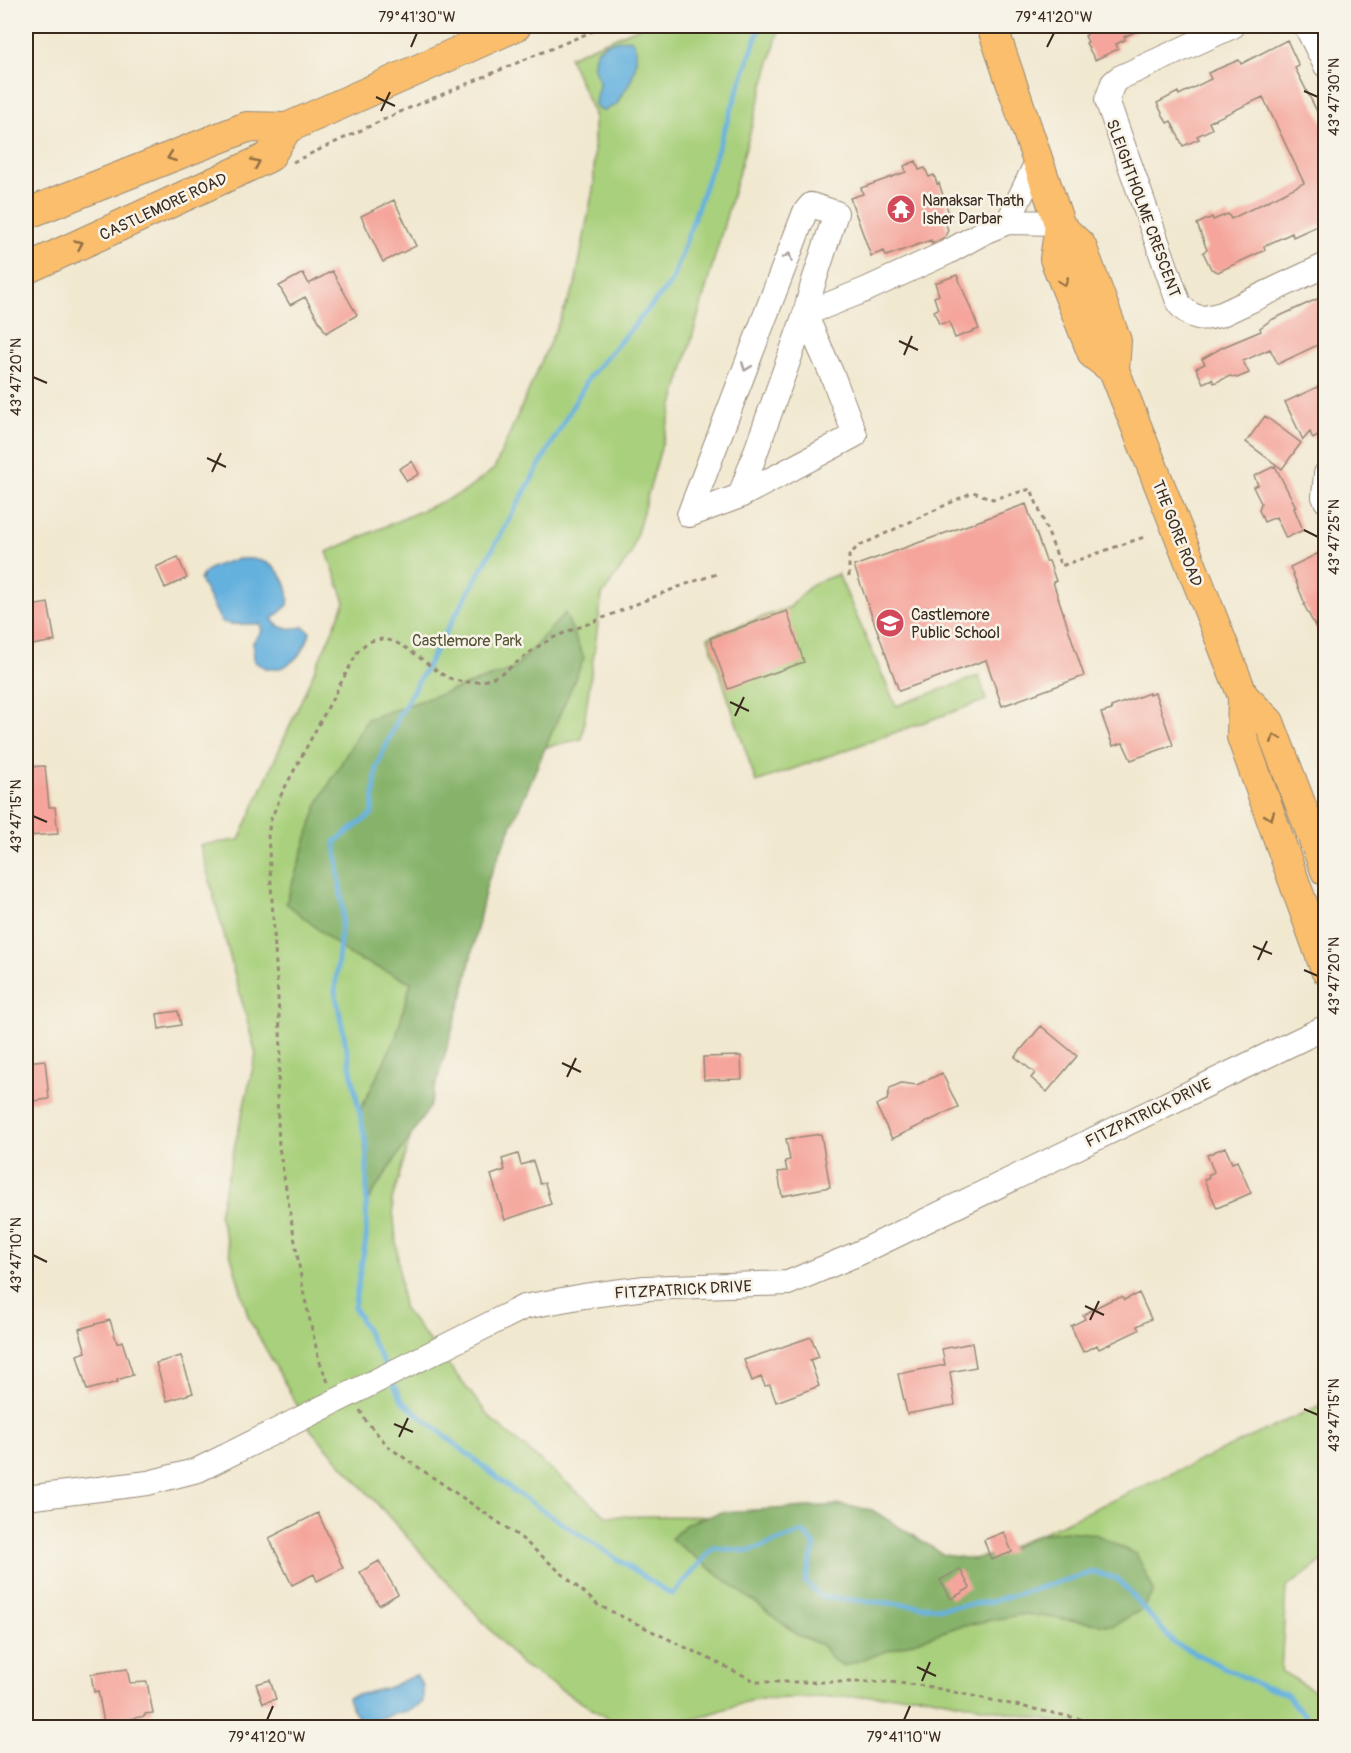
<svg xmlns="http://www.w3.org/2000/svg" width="1351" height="1753" font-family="Pangolin,sans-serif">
<rect width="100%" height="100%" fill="#f7f3e8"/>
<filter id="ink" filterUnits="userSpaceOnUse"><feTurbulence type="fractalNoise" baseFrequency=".0167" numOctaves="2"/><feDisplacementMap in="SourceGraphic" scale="12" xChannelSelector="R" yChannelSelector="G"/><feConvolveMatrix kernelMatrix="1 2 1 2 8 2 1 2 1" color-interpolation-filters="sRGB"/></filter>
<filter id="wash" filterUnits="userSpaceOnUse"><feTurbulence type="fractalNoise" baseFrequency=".008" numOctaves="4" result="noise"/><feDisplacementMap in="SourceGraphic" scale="24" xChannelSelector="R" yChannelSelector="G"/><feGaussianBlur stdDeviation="1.35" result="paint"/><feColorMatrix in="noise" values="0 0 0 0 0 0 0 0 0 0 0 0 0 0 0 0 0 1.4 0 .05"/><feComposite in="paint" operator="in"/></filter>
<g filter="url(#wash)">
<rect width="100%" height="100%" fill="#f1e8d0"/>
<path fill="#a9d07b" stroke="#727d4c" stroke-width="1.5" d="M642,26H780L631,554L602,595L582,739L533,750L502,827L392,1200L403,1308L493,1421L606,1516L818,1517L969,1566L1325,1403V1559L1286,1588L1281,1671L1325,1697V1727H1082L921,1695L756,1699L670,1727H621L522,1665L311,1430L249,1319L219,1214L256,1054L200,845L239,840L345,602L327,552L464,492L494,469L575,285L594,184V114L569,57Z
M838,574L896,706L979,676L986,700L756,782L708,637L790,607L811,585Z"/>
<path fill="#86b26b" stroke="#606e44" stroke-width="1.5" d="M565,613L584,658L487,883L463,994L429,1108L369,1199L361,1109L396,1037L411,982L351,956L286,903L318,803L367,719L514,669Z
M841,1505L872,1510L944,1555L972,1559L1003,1553L1038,1534L1066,1531L1095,1534L1137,1555L1154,1591L1141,1610L1113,1626L1025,1614L960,1626L844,1666L833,1660L822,1645L798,1635L671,1539L687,1523L722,1512Z"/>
<path fill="#65b1de" stroke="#506e7e" stroke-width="1.5" d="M630,39C641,47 635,73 629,84C625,92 620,94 617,104L604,111L598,109L595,104C595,96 600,88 599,81C598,76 594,71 594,67C592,44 612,40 630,39Z
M239,559C245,559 253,558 259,560C279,565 291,586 288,605L272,619C280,632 291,628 304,627L310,632C304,657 279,682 254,661L253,642L262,631L260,624C247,623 230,627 221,621L200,580C206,565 225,563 239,559Z
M416,1675L423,1686V1702L410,1710L367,1721C357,1720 349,1707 348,1697L387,1688Z"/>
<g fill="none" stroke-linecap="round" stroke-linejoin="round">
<path stroke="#65b1de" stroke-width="5" d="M386,1368L354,1307L366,1239L367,1149L335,991L343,910L335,842L372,814L377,766L400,714L589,377L672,282L760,26
M391,1379L403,1402L515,1492L672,1595L713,1548L750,1551L803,1532L815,1545L805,1582L822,1597L943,1608L990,1602L1094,1572L1118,1579L1174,1643L1264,1687L1285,1693L1316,1728"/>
</g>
<g id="blocks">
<path fill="#f5a59b" d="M1082,26H1147L1124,37L1125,40L1116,44L1118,49L1095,60L1086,43L1088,42L1085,36L1087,35Z
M1287,40L1299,66L1295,68L1326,129V222L1293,237L1292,233L1264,246L1265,250L1218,272L1211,269L1203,252L1207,250L1197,224L1212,217L1213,220L1228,214L1231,219L1304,183L1263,97L1209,122L1212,129L1197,136L1199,139L1183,146L1171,121L1167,123L1157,103L1178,92L1179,95L1211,79L1208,73L1239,60L1241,64Z
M916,161L919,170L925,168L929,177L934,175L937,184L939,183L951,220L945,222L948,230L945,237L932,244L931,240L886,256L884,251L871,256L850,198L863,194L861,188L906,172L904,166Z
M394,200L416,246L383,262L361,216Z
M332,271L357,315L326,333L305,297L290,305L279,286L303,273L309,284Z
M957,275L979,329L955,338L949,322L939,324L934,311L938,309L934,297L939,295L935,283Z
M1326,295V341L1278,364L1270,349L1243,361L1249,373L1237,378L1230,376L1214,383L1212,379L1203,383L1196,368L1205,364L1202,359L1223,347L1261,331L1260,328L1271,320Z
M1326,383V431L1313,439L1310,432L1303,440L1285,402Z
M1265,416L1301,443L1282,469L1246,442Z
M412,461L419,474L407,481L399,469Z
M1275,466L1296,507L1294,508L1303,530L1286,538L1276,517L1264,522L1259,510L1261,503L1253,487L1258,485L1254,476Z
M1026,504L1046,561H1049L1056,581L1053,582L1084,676L1002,706L986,660L899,691L854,566Z
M1319,553L1326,565V647L1304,605L1305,604L1290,567Z
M178,557L187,578L165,588L156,567Z
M48,603L55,641L26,646V607Z
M787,611L804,662L728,689L710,638Z
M1149,693V695L1155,693L1173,745L1131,760L1123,743L1113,746L1101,713L1112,710L1111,707Z
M45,766L49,807H55L58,834L26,836V767Z
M178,1011L181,1025L159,1029L157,1014Z
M1041,1026L1077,1056L1047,1092L1031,1078L1035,1073L1015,1057Z
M741,1056L742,1079L704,1080L703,1057Z
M45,1060L49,1099L26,1102V1062Z
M942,1073L958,1107L892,1139L876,1105L887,1100L890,1088L901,1083L917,1085Z
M821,1134L830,1187L782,1196L778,1172L787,1171L785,1161L790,1160L786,1139Z
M1225,1147L1232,1163L1237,1161L1251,1193L1217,1208L1204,1180L1209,1178L1208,1175L1214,1172L1207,1155Z
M518,1154L521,1165L533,1161L540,1184L545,1183L551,1204L505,1220L491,1175L505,1170L502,1159Z
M1139,1293L1151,1319L1137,1326L1139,1330L1099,1349L1097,1345L1083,1352L1071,1326L1085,1319L1083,1315L1093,1309L1111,1300L1122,1297L1124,1300Z
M110,1320L117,1343L122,1341L133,1375L117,1380L118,1382L87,1390L77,1355L86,1352L79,1329Z
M811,1337L819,1357L810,1360L819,1386L776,1402L770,1385L765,1386L761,1377L752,1381L744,1360Z
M972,1343L976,1367L950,1372L955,1405L907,1414L898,1374L945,1365L942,1349Z
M181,1356L193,1393L167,1401L156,1363Z
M318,1513L343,1568L317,1581L314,1574L292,1585L269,1538Z
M1004,1532L1012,1552L991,1560L984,1540Z
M379,1561L398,1594L379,1605L360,1572Z
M960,1569L970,1588L951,1599L940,1580Z
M127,1669L130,1683L147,1682L153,1713L145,1714V1716L120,1721L121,1728H105L98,1691L94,1692L91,1674Z
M270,1680L276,1699L263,1703L256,1684Z"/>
</g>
</g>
<g filter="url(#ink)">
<use href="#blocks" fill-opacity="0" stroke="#968977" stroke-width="1.5"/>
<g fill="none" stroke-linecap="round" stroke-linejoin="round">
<g stroke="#968977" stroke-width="26">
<path id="minor" d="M1233,26L1119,78L1113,83L1107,100L1179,304C1193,320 1203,320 1222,314L1326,265
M1306,26L1326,66
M1008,222L1038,160
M1326,474L1324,497L1326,501
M740,496L805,314L813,284L836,213L811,205L805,212L689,515L740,496L855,435L833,377L805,314L865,290L948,252L986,231L1008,222L1059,223
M26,1498L148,1483L198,1470L524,1307L584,1296L645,1288L788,1283L857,1254L1326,1027"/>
</g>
<g stroke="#968977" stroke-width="32">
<path id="major" d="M992,26L1060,226L1081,246L1116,341L1114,370L1243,696L1242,737L1326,970
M26,214L247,127L287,128L516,26
M1060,226L1055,259L1093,354L1114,370
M26,269L269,157L287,128
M1243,696L1269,722L1326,871"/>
</g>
<path stroke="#968977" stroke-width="3" stroke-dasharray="4.5 4.5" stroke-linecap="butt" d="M293,162L400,112L605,26
M849,577V556L857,547L973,492L993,499L1031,489L1061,566L1144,537
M328,1382L319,1360L304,1295L279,1147L277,1095L281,1048L268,834L271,819L282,793L358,651C387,618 420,663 447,677C457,682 472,683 483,681C507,675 523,655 544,643C560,633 581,627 598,620C638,604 676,586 717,574
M360,1410L366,1421L390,1448L520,1537L598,1605L757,1682H889L926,1686L1095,1722L1101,1728"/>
<use href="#minor" stroke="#fff" stroke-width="24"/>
<use href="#major" stroke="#fabe6d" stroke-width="30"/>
</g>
<defs><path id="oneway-chevron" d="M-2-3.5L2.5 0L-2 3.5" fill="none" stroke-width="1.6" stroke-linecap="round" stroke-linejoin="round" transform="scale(1.5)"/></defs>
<g stroke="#916d42">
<use href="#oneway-chevron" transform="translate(171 157) rotate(159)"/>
<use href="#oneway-chevron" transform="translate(256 163) rotate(-25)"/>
<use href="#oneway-chevron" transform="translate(79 244) rotate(-25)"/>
<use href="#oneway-chevron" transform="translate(1064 282) rotate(69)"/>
<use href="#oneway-chevron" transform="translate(1275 738) rotate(-112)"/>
<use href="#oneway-chevron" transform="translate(1270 816) rotate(70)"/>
</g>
<g stroke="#a79f9a">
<use href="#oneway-chevron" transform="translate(788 257) rotate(-69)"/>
<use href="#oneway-chevron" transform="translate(746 367) rotate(111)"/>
</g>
</g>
<path fill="none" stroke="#3b2a1e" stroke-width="2" d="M411,47L417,33M1047,47L1054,33M1304,91L1318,97M376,97L395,106M381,111L390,92M899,341L918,350M904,355L912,336M33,377L47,383M207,458L226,467M212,472L221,453M1304,530L1318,537M730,702L749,711M735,716L744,697M33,816L47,822M1253,946L1272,954M1258,960L1267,941M1304,970L1318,976M562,1063L581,1072M567,1077L576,1058M33,1255L47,1262M1085,1306L1104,1315M1090,1320L1099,1301M1304,1409L1318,1415M394,1424L413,1432M399,1437L408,1418M917,1667L936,1676M922,1681L930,1662M267,1720L273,1706M904,1720L910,1706"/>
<defs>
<g id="temple-disc" transform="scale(1.5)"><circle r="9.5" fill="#d1495b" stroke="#f7f3e8"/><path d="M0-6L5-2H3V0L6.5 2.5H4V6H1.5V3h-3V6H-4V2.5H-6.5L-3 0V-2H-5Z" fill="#fff"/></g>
<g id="school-disc" transform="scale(1.5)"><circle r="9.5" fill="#d1495b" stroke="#f7f3e8"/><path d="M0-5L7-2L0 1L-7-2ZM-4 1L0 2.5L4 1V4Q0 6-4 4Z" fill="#fff"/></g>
</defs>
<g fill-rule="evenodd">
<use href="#temple-disc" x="901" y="209"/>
<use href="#school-disc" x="890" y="623"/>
</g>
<g text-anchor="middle" stroke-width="5" stroke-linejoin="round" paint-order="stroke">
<g font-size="16" fill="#3b2a1e" stroke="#f7f3e8" text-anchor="start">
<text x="922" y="206">Nanaksar Thath<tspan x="922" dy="18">Isher Darbar</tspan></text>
<text x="911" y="620">Castlemore<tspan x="911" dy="18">Public School</tspan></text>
</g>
<g font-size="16" fill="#3b2a1e" stroke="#f7f3e8">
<text transform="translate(163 206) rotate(-25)" y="6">CASTLEMORE ROAD</text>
<text transform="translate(1144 208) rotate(70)" y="6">SLEIGHTHOLME CRESCENT</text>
<text transform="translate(1178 533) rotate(69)" y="6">THE GORE ROAD</text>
<text transform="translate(1148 1112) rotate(-26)" y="6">FITZPATRICK DRIVE</text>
<text transform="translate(683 1289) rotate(-3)" y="6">FITZPATRICK DRIVE</text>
</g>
<g font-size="16" fill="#565435" stroke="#f7f3e8">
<text x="467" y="646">Castlemore Park</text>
</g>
</g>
<rect width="1351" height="1753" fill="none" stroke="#f7f3e8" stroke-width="66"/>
<rect x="33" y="33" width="1285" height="1687" fill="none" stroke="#3b2a1e" stroke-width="2"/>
<g font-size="15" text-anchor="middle" fill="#3b2a1e">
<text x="417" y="22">79°41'30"W</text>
<text x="1054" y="22">79°41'20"W</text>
<text transform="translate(1334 97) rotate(-90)" y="5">43°47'30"N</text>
<text transform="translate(16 377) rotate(-90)" y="5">43°47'20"N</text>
<text transform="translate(1334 537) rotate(-90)" y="5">43°47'25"N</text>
<text transform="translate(16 816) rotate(-90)" y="5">43°47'15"N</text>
<text transform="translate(1334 976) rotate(-90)" y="5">43°47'20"N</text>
<text transform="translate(16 1255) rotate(-90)" y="5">43°47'10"N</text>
<text transform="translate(1334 1415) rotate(-90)" y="5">43°47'15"N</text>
<text x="267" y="1742">79°41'20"W</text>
<text x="904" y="1742">79°41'10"W</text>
</g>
</svg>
